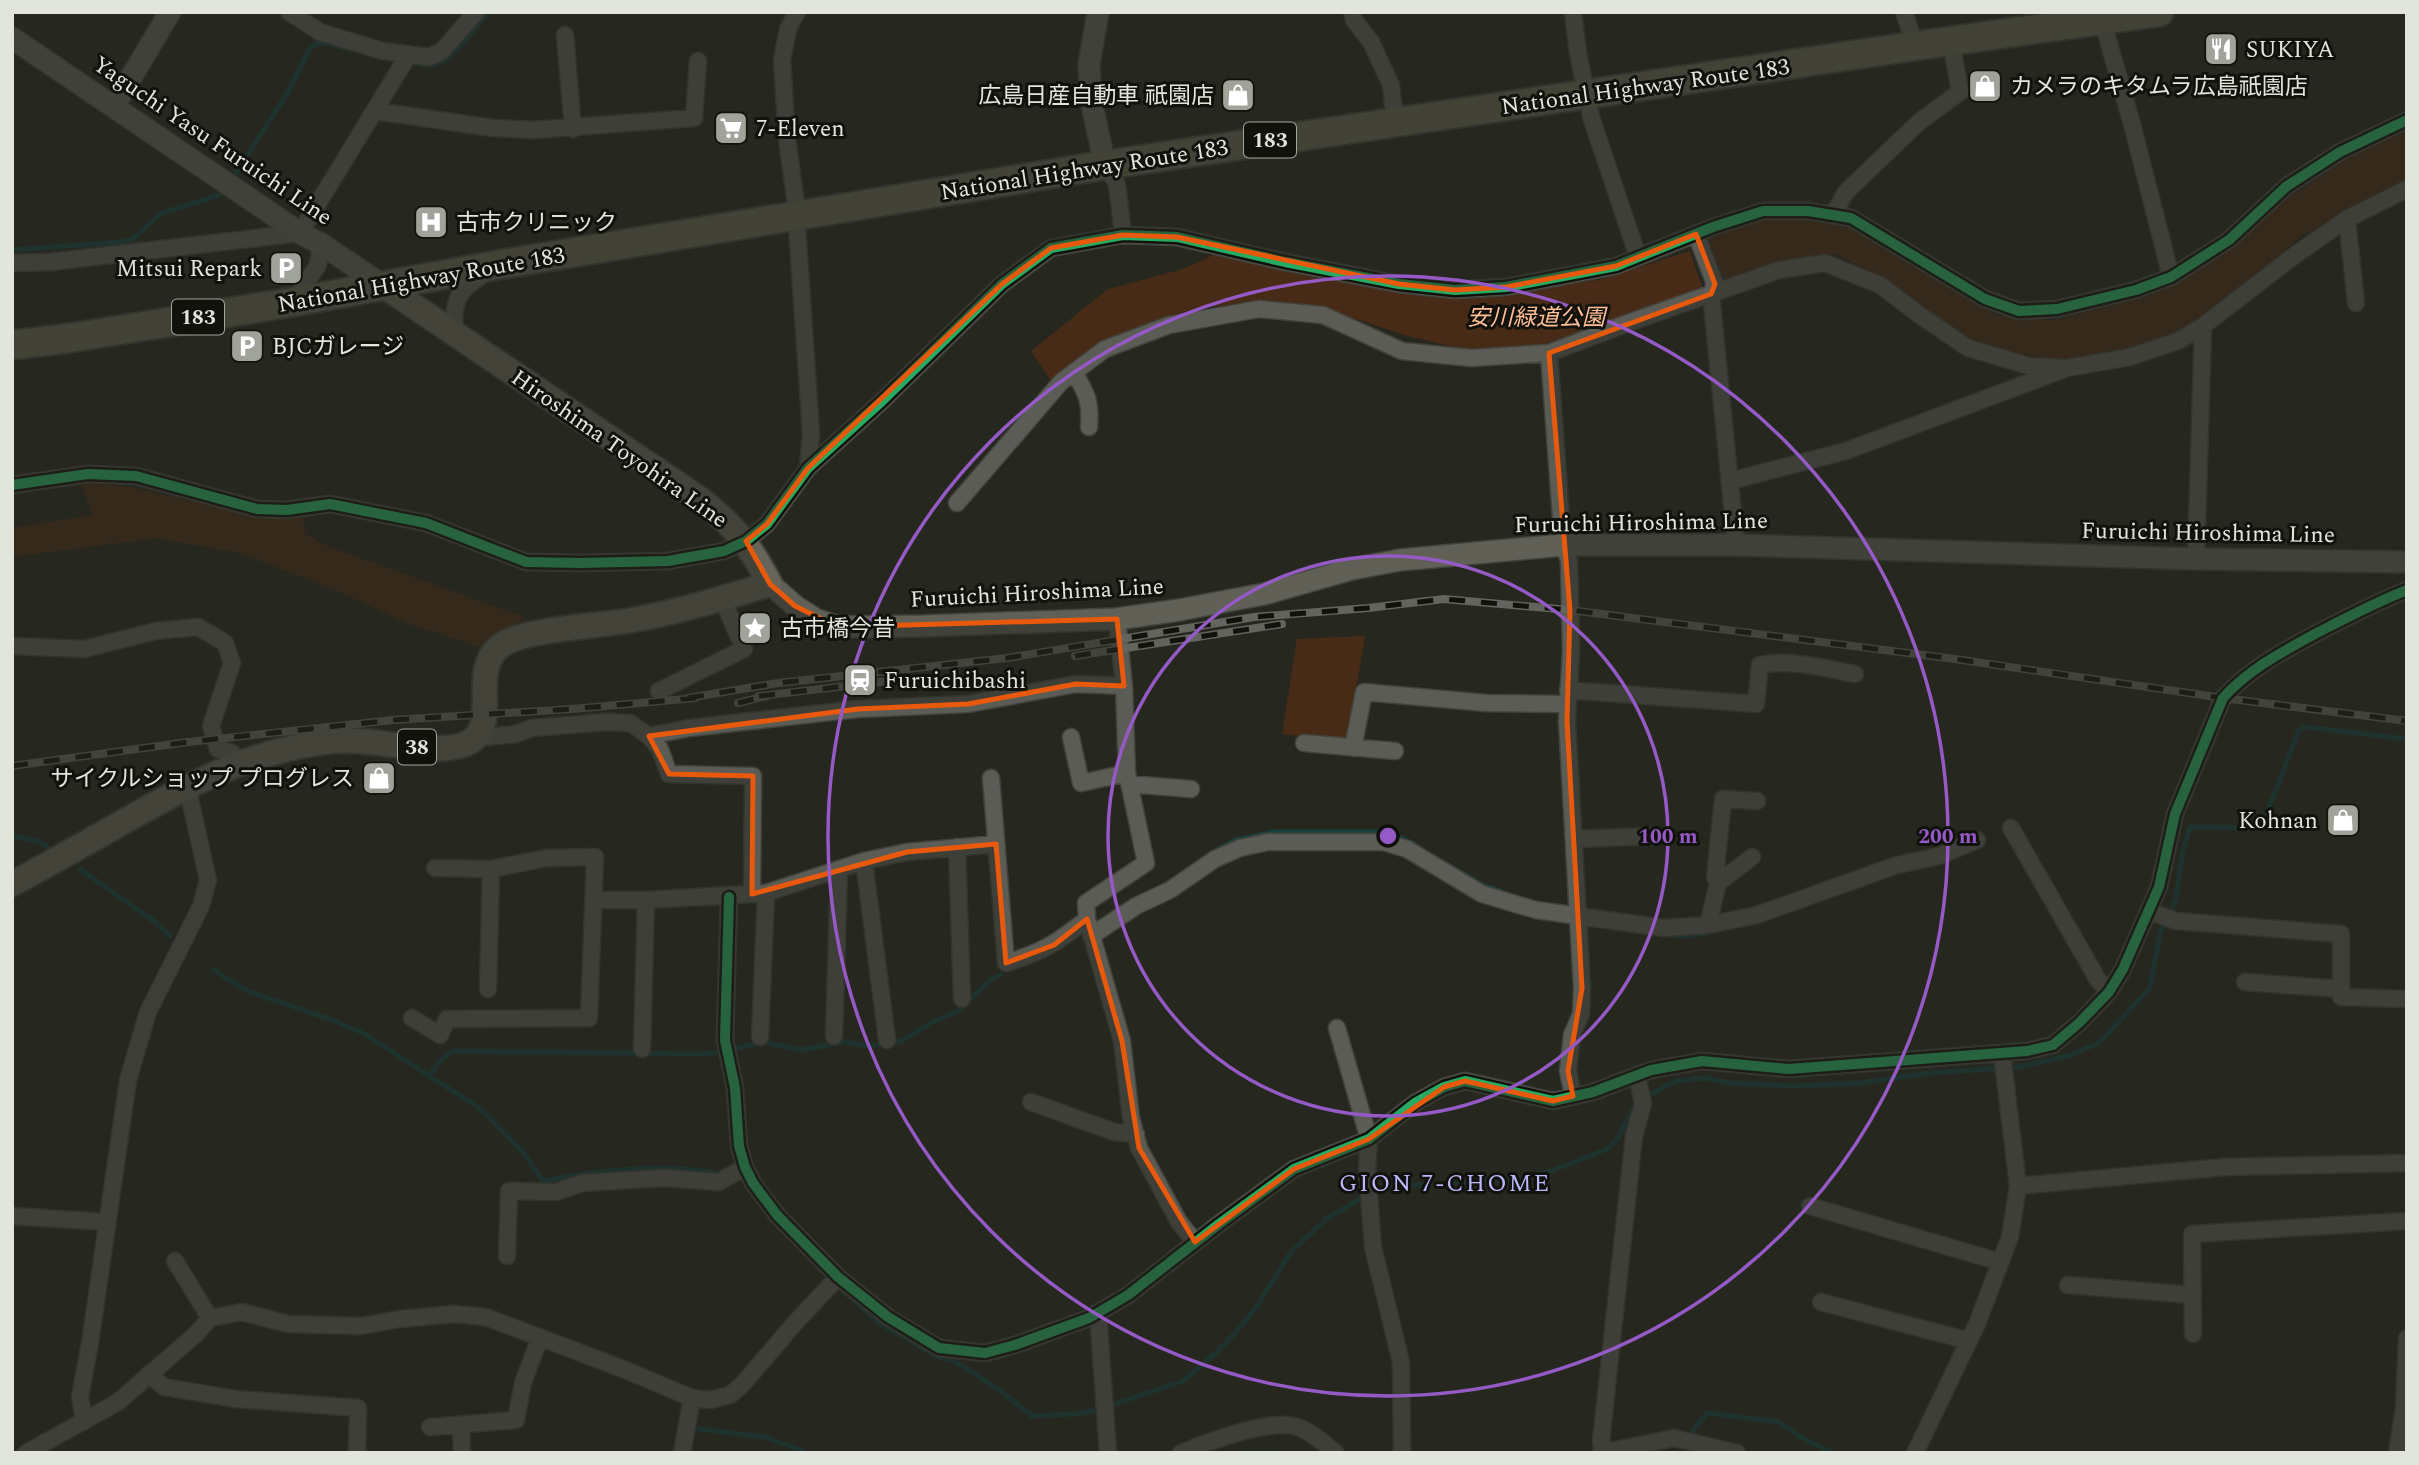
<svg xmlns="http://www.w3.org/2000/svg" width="2419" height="1465" font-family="Spectral,'Noto Sans JP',serif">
<rect width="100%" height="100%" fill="#262820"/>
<path fill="#482b16" d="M2407,131V180L2379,192L2303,235L2201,320L2150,343L2063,360L1995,350L1950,328L1881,277L1836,254L1799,258L1723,283L1706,239L1767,216L1812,217L1855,230L1997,316L2055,320L2148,297L2213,260L2278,205L2349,158Z
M1690,251L1703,290L1541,345L1467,350L1404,335L1318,306L1252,302L1192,309L1104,343L1053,384L1031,351L1108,289L1183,269L1218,253L1318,278L1456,298L1599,280Z
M80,483L132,487L228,510L303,518L305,534L327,546L524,617L487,649L412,625L333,589L240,553L156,538L12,557V528L93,515Z
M1365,636L1347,743L1282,734L1297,639Z"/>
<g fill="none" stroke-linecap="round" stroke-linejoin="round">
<path stroke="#16413c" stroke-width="5" d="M411,62C419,64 430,67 438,64C455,58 476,26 488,12
M235,174L288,92L309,50L317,43H327L353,50
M12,250L121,242L133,239L160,214L219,195
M12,836L38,841L53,851
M1219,849L1236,840L1275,832H1379L1396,836L1414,844
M1446,864L1484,886L1500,891
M80,869L155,922L170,936
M1662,935L1686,936L1708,933
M214,970L247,991L338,1022L365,1034L482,1110L523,1152L543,1181C596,1170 662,1163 716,1173
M734,1049L763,1042L800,1050L844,1042L870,1046L902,1041L934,1021L957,1012L990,980L1001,975
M429,1076L443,1058L453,1051L704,1054L719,1052
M1644,1098L1676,1081L1706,1078L1728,1083L1797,1086L1860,1083L1930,1073L2019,1067L2068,1056L2099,1043L2150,988L2160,933L2176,899L2182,854L2190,827L2261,828L2299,730L2305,727L2407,739
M844,1292L878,1322L940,1358L952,1360L969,1370L1006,1395L1032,1416L1075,1414L1098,1410
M1109,1406L1183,1381L1215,1354L1237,1331L1257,1306L1290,1253L1326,1219L1360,1199L1373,1192L1397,1186L1520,1179L1554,1170L1607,1149L1617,1139L1636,1104
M690,1428L766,1437L807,1453
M1692,1432L1707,1413L1779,1422L1799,1436L1833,1453
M1241,1453H1278"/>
<g stroke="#41433c" stroke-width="19">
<path id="street" d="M289,12L320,32L383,51L429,57L442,51L476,12
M797,12L788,29L782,60L787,139L795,197L811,433L808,468
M1352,12L1354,20L1371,42L1391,85L1395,121
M1573,12L1578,53L1591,117L1638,257
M1904,12L1915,46
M2102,19L2132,124L2171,277
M565,35L573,129
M376,111L493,128L533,130L694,118L698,61
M1105,165L1117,184L1123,235
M1833,215L1846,192L1919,122L1960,92L1951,41
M2347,219L2356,303
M1696,234L1715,284L1711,294L1736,545
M12,263L50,262L300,233L409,54
M293,302L318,265L321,244
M455,334C452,305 456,290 482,276
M1549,353L1563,545L1569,560L1571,650L1567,721L1582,988L1581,1014L1572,1035L1568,1071L1573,1096
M1074,372C1087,394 1091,402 1089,427
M1730,481L1846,451L2062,370
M12,485L88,474L136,476L257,509L287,510L330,504L426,523L526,562L581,563L668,561L724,551L746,541L767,524L808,468L882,401L1002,284L1051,248L1123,235L1177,237L1285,262L1399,284L1455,290L1506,287L1616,266L1713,227L1763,211H1808L1851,218L1985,299L2019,311L2057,309L2136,290L2171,277L2229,240L2287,186L2340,152L2407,120
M957,503L1061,382L1105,349L1169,325L1259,309L1323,315L1402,351L1471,358L1549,353L1636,320L1779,270L1825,263L1880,285L1921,316L1968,348L2029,366L2067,368L2130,357L2178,341L2203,326L2295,255L2347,219L2407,189
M2196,559L2203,326
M12,646L84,649L156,631L198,627L225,643L232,663L211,726L218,749L232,753L243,762
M1568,690L1756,704L1760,665C1791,659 1824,668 1855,674
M659,691L744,649L722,598
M649,736L689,728L858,709L968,704L1076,684L1124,686
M1071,737L1081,783L1127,773
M476,738L516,734L532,728L607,722L630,723L649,736L660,749L669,774L753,776L752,894
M1304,743L1395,751
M1353,748L1364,692L1486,703L1567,704
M991,778L1006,963C1043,952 1058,942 1087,919L1122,1041L1131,1118L1139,1148L1179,1222L1195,1242
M1129,784L1191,789
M2011,828L2098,980L2109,992
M1574,839L1654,836
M957,847L962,999
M864,861L887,1040
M1718,883L1752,857
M729,897L725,1040L735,1088L739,1146L745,1167L753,1183L777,1215L838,1277L888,1317L939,1348L985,1353L1015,1345L1089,1318L1128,1295L1219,1224L1294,1169L1369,1139L1415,1103L1444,1087L1465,1081L1553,1101L1593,1092L1651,1070L1702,1061L1789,1069L2027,1051L2053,1045L2079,1023L2109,992L2123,969L2159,887L2175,814L2223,698C2248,670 2280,653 2313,635C2344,619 2374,603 2407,590
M594,900H646L766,893L864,861L907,852L996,844
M2149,911L2176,921L2341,934V997L2407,999
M1087,919L1086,903L1146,863L1127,773L1124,686L1117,619
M1708,925L1718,883L1715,877L1723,799L1757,801
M1091,936L1136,906L1170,890L1215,859L1240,848L1268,842H1383L1407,849L1482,894L1536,910L1664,928L1708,925L1757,915L1897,865L1939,856L1977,840
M2245,982L2341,989
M488,989L491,869
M412,1018L440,1035L447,1019L589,1018L595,857L547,858L491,869L435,868
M1337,1028L1369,1139L1367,1170L1373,1247L1401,1362L1402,1453
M834,1036L839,869
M760,1037L766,893
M642,1049L646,900
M1031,1102L1114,1132L1136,1134
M2018,1186L2225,1167L2407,1163
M1810,1206L2000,1262
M12,1216L107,1222
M507,1256L509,1191L556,1192L582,1183L664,1178L719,1182L745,1167
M175,1261L210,1318
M2068,1285L2193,1295
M1821,1302L1969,1341
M1098,1312L1108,1453
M2193,1334L2192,1234L2407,1221
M149,1374L164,1387L236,1399L358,1408L357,1453
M84,1421L80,1397L90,1343L128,1080L148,1012L201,906L208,880L187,786
M461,1425L462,1453
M430,1427L516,1420L523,1383L540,1337
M1603,1452L1601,1441L1634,1136L1643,1104L1637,1075
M26,1453L118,1402L196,1334L210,1318L242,1312L288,1324L361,1326L400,1319L454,1314L486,1317L623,1369L692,1398L710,1400L730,1395L742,1385L794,1324L838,1277
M682,1453L692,1398
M1181,1453C1207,1442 1266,1420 1294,1426C1310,1430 1323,1443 1336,1453
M1601,1453L1674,1438L1737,1453
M1915,1453L1977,1324L2010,1237L2018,1186L2002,1053
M2397,1453L2404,1409L2407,1338"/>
</g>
<g stroke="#41433c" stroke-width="24">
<path id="secondary" d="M1098,12L1089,65L1091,100L1105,165
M12,38L300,233L321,244L384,286
M114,106L170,12
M770,584L795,606L817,620L838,627L924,626L1117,619L1179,610L1264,594L1352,569L1400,560L1563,545H1736L2196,559L2407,562"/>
</g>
<g stroke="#41433c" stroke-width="28">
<path id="primary" d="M12,884C49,864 86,843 123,822C190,784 254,749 333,741C374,737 422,755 459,746C509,734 463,670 503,644C528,629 595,626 627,621C675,613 724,598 770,584C749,544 736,528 700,499L384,286"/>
</g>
<g stroke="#41433c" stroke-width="32">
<path id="highway" d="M12,345L70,338L293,302L503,264L1105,165L1915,46L2159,12"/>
</g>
<use href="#street" stroke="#5b5c56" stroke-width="16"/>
<use href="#secondary" stroke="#606057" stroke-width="21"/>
<use href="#primary" stroke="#676559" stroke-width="24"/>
<use href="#highway" stroke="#656253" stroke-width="28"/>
<g stroke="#62645d" stroke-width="8">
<path id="rail" d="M1075,656L1282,624
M759,696L898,680
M688,698L778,683L1007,658L1254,617L1368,608L1444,599L1570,610L1955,659L2223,698L2407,721
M738,703L767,696
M12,766L188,742L393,720L572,709L696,698"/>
</g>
<use href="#rail" stroke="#11120c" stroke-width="5" stroke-dasharray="16" stroke-linecap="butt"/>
<g stroke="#11120c" stroke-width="15">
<path id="cycleway" d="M12,485L88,474L136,476L257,509L287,510L330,504L426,523L526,562L581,563L668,561L724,551L746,541L767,524L808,468L882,401L1002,284L1051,248L1123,235L1177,237L1285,262L1399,284L1455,290L1506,287L1616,266L1713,227L1763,211H1808L1851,218L1985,299L2019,311L2057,309L2136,290L2171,277L2229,240L2287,186L2340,152L2407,120
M729,897L725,1040L735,1088L739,1146L745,1167L753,1183L777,1215L838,1277L888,1317L939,1348L985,1353L1015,1345L1089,1318L1128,1295L1219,1224L1294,1169L1369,1139L1415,1103L1444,1087L1465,1081L1553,1101L1593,1092L1651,1070L1702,1061L1789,1069L2027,1051L2053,1045L2079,1023L2109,992L2123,969L2159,887L2175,814L2223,698C2248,670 2280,653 2313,635C2344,619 2374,603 2407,590"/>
</g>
<use href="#cycleway" stroke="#26ab63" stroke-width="10"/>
</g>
<path d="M0 0H2419V1465H0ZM1696,234L1715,284L1711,294L1549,353L1570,610L1567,721L1582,988L1568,1071L1573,1096L1553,1101L1465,1081L1444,1087L1369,1139L1294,1169L1195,1242L1139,1148L1122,1041L1087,919L1054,945L1006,963L996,844L907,852L752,894L753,776L669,774L649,736L858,709L968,704L1076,684L1124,686L1117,619L838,627L795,606L770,584L746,541L767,524L808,468L1002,284L1051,248L1123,235L1177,237L1399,284L1455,290L1506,287L1616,266Z" fill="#262820" fill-opacity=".55" fill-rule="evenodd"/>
<path fill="none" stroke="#e8590c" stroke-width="5" stroke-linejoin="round" d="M1696,234L1715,284L1711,294L1549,353L1570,610L1567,721L1582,988L1568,1071L1573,1096L1553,1101L1465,1081L1444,1087L1369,1139L1294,1169L1195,1242L1139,1148L1122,1041L1087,919L1054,945L1006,963L996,844L907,852L752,894L753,776L669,774L649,736L858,709L968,704L1076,684L1124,686L1117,619L838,627L795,606L770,584L746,541L767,524L808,468L1002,284L1051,248L1123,235L1177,237L1399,284L1455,290L1506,287L1616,266Z"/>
<g fill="none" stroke="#955ac6" stroke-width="3.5">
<circle cx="1388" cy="836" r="280"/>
<circle cx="1388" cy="836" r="560"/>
</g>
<defs>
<g id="restaurant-square" transform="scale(1.75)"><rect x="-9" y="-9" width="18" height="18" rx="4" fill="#a0a39a" stroke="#11120c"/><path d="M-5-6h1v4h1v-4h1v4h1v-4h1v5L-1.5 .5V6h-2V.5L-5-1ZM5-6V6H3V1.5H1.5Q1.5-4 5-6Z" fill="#fff"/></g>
<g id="shop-square" transform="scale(1.75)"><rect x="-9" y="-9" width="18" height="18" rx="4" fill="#a0a39a" stroke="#11120c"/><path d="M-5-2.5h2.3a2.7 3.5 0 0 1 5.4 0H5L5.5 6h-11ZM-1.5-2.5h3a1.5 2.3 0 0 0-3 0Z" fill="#fff"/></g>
<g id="supermarket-square" transform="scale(1.75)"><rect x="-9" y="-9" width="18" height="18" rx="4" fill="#a0a39a" stroke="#11120c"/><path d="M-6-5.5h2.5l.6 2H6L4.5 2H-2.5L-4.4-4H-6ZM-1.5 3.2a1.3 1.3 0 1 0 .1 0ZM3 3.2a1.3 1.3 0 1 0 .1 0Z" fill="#fff"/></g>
<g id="hospital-square" transform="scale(1.75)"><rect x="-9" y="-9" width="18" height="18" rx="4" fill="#a0a39a" stroke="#11120c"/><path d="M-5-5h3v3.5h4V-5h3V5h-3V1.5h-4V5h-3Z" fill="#fff"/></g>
<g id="parking-square" transform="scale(1.75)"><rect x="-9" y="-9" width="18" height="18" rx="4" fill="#a0a39a" stroke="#11120c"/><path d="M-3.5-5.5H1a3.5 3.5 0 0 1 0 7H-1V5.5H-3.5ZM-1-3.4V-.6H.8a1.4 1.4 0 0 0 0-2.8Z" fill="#fff"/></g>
<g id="sight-square" transform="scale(1.75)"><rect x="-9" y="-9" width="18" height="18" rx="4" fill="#a0a39a" stroke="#11120c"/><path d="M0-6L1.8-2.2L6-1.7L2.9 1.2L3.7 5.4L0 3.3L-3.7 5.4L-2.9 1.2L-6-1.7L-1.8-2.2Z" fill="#fff"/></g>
<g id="station-square" transform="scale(1.75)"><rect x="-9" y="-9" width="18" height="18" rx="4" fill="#a0a39a" stroke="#11120c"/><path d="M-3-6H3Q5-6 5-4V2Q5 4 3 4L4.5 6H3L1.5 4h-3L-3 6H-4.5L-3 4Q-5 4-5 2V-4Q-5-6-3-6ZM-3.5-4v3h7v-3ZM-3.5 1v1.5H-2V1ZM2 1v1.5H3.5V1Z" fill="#fff"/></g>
</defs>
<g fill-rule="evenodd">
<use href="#restaurant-square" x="2221" y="49"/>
<use href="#shop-square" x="1985" y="86"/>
<use href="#shop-square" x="1238" y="95"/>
<use href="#supermarket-square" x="731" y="128"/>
<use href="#hospital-square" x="431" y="222"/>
<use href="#parking-square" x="286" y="268"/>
<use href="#parking-square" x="247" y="346"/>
<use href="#sight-square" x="755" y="628"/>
<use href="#station-square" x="860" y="680"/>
<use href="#shop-square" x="379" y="778"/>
<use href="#shop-square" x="2343" y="820"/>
</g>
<g text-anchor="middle" stroke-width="6" stroke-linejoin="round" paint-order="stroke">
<g fill="#11120c" stroke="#a3a69e" stroke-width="2">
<rect x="1244" y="122.5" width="52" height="35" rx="5"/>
<rect x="172" y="299.5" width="52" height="35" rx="5"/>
<rect x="398" y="729.5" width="38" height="35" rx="5"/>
</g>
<g font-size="21" font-weight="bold" fill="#e2e5dc">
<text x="1270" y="147">183</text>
<text x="198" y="324">183</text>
<text x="417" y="754">38</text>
</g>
<g font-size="23" fill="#e2e5dc" stroke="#11120c" text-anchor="start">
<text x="2246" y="57">SUKIYA</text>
<text x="2010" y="94">カメラのキタムラ広島祇園店</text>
<text x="1214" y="103" text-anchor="end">広島日産自動車 祇園店</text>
<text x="756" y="136">7-Eleven</text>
<text x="456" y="230">古市クリニック</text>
<text x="262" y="276" text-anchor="end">Mitsui Repark</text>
<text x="272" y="354">BJCガレージ</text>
<text x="780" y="636">古市橋今昔</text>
<text x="884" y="688">Furuichibashi</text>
<text x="354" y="786" text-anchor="end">サイクルショップ プログレス</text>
<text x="2318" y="828" text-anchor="end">Kohnan</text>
</g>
<g font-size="23" fill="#e2e5dc" stroke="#11120c">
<text transform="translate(1645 86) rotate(-8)" y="8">National Highway Route 183</text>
<text transform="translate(213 140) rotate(34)" y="8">Yaguchi Yasu Furuichi Line</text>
<text transform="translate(1084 169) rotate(-9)" y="8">National Highway Route 183</text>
<text transform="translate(421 279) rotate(-10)" y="8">National Highway Route 183</text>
<text transform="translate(620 448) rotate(35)" y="8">Hiroshima Toyohira Line</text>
<text transform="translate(1641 522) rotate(-1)" y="8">Furuichi Hiroshima Line</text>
<text transform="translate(2208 532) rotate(1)" y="8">Furuichi Hiroshima Line</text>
<text transform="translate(1037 592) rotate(-3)" y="8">Furuichi Hiroshima Line</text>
</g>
<g font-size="23" font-style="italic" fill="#ffbd94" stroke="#11120c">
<text x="1536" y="325">安川緑道公園</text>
</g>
<g font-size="24" letter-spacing="2" fill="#bdb8ff" stroke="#11120c">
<text x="1445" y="1191">GION 7-CHOME</text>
</g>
</g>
<circle cx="1388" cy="836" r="10" fill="#955ac6" stroke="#11120c" stroke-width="3.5"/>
<g font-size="21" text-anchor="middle" font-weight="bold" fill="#955ac6" stroke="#11120c" stroke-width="6" stroke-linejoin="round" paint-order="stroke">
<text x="1668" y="843">100 m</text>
<text x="1948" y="843">200 m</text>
</g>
<rect width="2419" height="1465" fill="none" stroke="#e2e5dc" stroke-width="28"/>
</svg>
